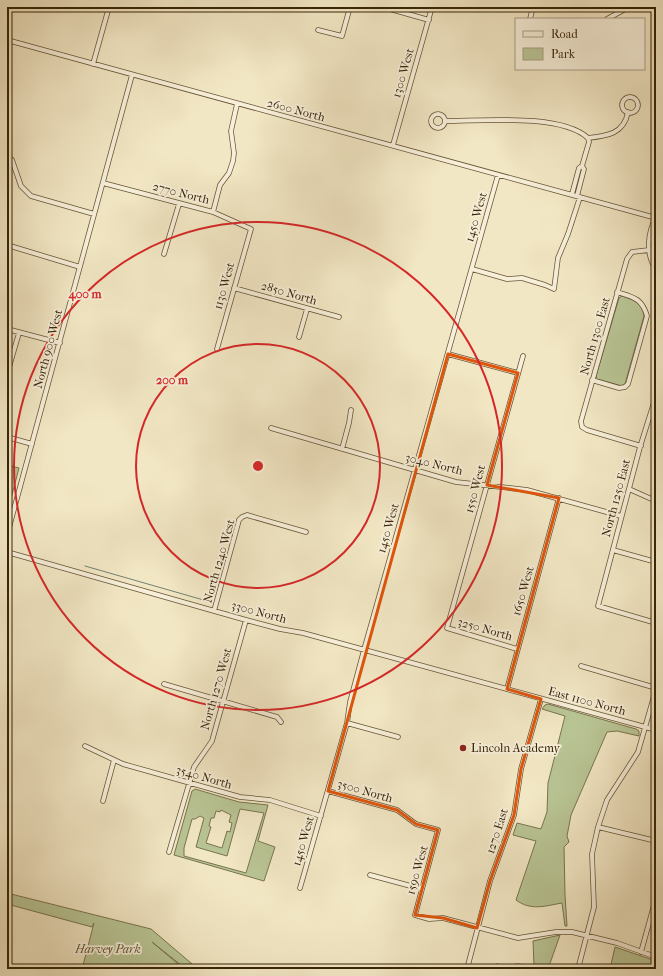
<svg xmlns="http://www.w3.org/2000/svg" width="663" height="976" font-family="'IM FELL French Canon',serif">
<rect width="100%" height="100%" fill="#f2e7c4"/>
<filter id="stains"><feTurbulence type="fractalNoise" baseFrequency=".005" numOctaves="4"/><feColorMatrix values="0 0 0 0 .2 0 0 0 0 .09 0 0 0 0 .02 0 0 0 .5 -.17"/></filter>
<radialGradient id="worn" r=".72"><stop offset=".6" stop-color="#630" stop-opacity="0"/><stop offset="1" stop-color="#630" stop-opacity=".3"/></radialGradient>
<path fill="#b9c595" stroke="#78744e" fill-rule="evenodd" d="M622,296C634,300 642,303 644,316L625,384L622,386L597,379L596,376L619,298Z
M7,465L19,468L7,514Z
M548,704L636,729L639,731V736L617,731L607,732L571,815L567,836L569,842L564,847L565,895L567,926H565L562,903C545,906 531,911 516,900L536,841L513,835L517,823L541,829L547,812L548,783L565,716L542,709L545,705Z
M195,789L239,802L268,805L258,841L275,847L264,881L174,855L192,791ZM240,809L264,813L246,873L184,856V848L192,819H195L200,816L204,818L196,847L227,856ZM221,810L231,815L229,822L232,823L230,832L227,831L222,848L206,843L211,827L209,826L211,818H214L216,811L220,812Z
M7,893L151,929L198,969H186L152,942L184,969H82L94,923L92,927L7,904Z
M560,935L548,969H495L496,964L513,966L516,964L534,965L533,941Z
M615,947L656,961V969H610Z"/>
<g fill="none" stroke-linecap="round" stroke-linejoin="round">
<path stroke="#738171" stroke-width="1" d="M85,566L207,601"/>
<g stroke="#665536" stroke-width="5.5">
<path id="minor" d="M383,7L429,20
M530,19L533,7
M607,19L629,7
M318,30L342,36L350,7
M7,40L656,218
M93,64L109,7
M622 105a8 8 0 1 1 16 0a8 8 0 1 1-16 0Z
M431 121a7 7 0 1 1 14 0a7 7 0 1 1-14 0Z
M445,121C481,121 561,113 588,138
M588,138C607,136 624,134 628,112
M393,145L432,7
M7,156L12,160L21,186L31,196L94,214
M103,183L213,212L251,229L217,349
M572,194L579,168L582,166
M577,196L584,169L582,166L589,142L588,138
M213,212L220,185L229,173L233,161L234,153L231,131L237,104
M656,217C648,232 645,254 656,269
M7,245L80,267
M164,254L179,204
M472,269L507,279L522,278L545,285L554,289L558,258L568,234L580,197
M234,288L339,317
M7,329L60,343
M299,337L307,309
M448,354L518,373
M7,374L19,333
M592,380L619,388L625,387L628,384L647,316C642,298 633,297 617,292
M656,396L640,447L598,606L656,623
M271,428L456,482L527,490L621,516
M7,437L32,444
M641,446L587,430L582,427L581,421L627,259L632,252L649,250
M342,449L349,423L351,410
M629,489L656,501
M7,535L132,75
M613,550L656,562
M7,552L246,620L280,629L303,633L656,730
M214,611L239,520L242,517L247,515L306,532
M517,649L447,628L523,356
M581,666L656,688
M164,684L277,717L281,722
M507,689L559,498
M347,723L398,737
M85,746L123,764L240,797L270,800L321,816
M328,791L397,810L416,824L438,830L415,915L429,919L443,918L518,938L556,932H572L617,943L656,957
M103,801L114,760
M598,827L656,841
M169,852L194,767L212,741L246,620
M370,875L422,889
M300,888L347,723L350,702L364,650L498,175
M641,952L656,898
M467,969L490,881L514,815L521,769L541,699
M578,969L594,907L592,854L598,827L607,800L638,752L656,689"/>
</g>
<use href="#minor" stroke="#f7efd9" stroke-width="4"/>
</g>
<path fill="none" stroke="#df560c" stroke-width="3" stroke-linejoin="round" d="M448,354L518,373L487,485L559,498L507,689L541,699L521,769L514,815L490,881L477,928L443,918L415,915L438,830L416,824L397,810L328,791Z"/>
<g fill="none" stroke="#d62828" stroke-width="2">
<circle cx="258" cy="466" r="122"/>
<circle cx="258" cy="466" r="244"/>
</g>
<circle fill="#8f2418" stroke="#f7efd9" stroke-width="1.5" cx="463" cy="748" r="4"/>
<g text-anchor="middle" stroke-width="3.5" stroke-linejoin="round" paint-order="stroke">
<g font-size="12" fill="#372407" stroke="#f7efd9">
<text transform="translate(403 73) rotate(-74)" y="4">1300 West</text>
<text transform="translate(296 110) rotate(15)" y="4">2600 North</text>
<text transform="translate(181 193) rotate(14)" y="4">2770 North</text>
<text transform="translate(476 217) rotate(-74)" y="4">1450 West</text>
<text transform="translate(224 286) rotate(-74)" y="4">1130 West</text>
<text transform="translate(289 293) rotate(16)" y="4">2850 North</text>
<text transform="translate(595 336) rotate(-74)" y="4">North 1300 East</text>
<text transform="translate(48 349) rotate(-75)" y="4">North 900 West</text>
<text transform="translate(434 464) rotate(14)" y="4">3040 North</text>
<text transform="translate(475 489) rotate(-75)" y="4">1550 West</text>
<text transform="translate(616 498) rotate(-75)" y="4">North 1250 East</text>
<text transform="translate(388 528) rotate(-74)" y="4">1450 West</text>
<text transform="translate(219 561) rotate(-74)" y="4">North 1240 West</text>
<text transform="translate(523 591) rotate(-74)" y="4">1650 West</text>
<text transform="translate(259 612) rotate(15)" y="4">3300 North</text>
<text transform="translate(485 629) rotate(16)" y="4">3250 North</text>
<text transform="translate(216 689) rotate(-74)" y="4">North 1270 West</text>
<text transform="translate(587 701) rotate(15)" y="4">East 1100 North</text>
<text transform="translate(204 777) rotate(16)" y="4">3540 North</text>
<text transform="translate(365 791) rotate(16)" y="4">3500 North</text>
<text transform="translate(497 831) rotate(-72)" y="4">1270 East</text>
<text transform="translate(303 841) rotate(-74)" y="4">1450 West</text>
<text transform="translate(417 870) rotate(-74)" y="4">1590 West</text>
</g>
<g font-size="12" fill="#372407" stroke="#f7efd9" text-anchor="start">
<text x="471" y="752">Lincoln Academy</text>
</g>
<g font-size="12" font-style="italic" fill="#5e5432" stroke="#f7efd9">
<text x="108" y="953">Harvey Park</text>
</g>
</g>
<circle cx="258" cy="466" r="6" fill="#d62828" stroke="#f7efd9" stroke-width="2"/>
<g font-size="12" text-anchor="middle" font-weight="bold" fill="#d62828" stroke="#f7efd9" stroke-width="3.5" stroke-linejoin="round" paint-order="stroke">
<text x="85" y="298">400 m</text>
<text x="172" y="384">200 m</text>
</g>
<rect width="663" height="976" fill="none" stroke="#f2e7c4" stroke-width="24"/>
<rect x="8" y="8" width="647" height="960" fill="none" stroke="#372407" stroke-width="2"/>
<rect x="12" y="12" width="639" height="952" fill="none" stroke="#372407"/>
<rect x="515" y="18" width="130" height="52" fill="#f7efd9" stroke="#aa9e85"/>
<rect x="523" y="31" width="20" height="6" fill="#f7efd9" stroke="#aa9e85"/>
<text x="551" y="38" font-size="12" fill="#372407">Road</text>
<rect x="523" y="48" width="20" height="12" fill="#b9c595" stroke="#aa9e85"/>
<text x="551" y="58" font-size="12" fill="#372407">Park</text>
<rect width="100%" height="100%" filter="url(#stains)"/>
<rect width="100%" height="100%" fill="url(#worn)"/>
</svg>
